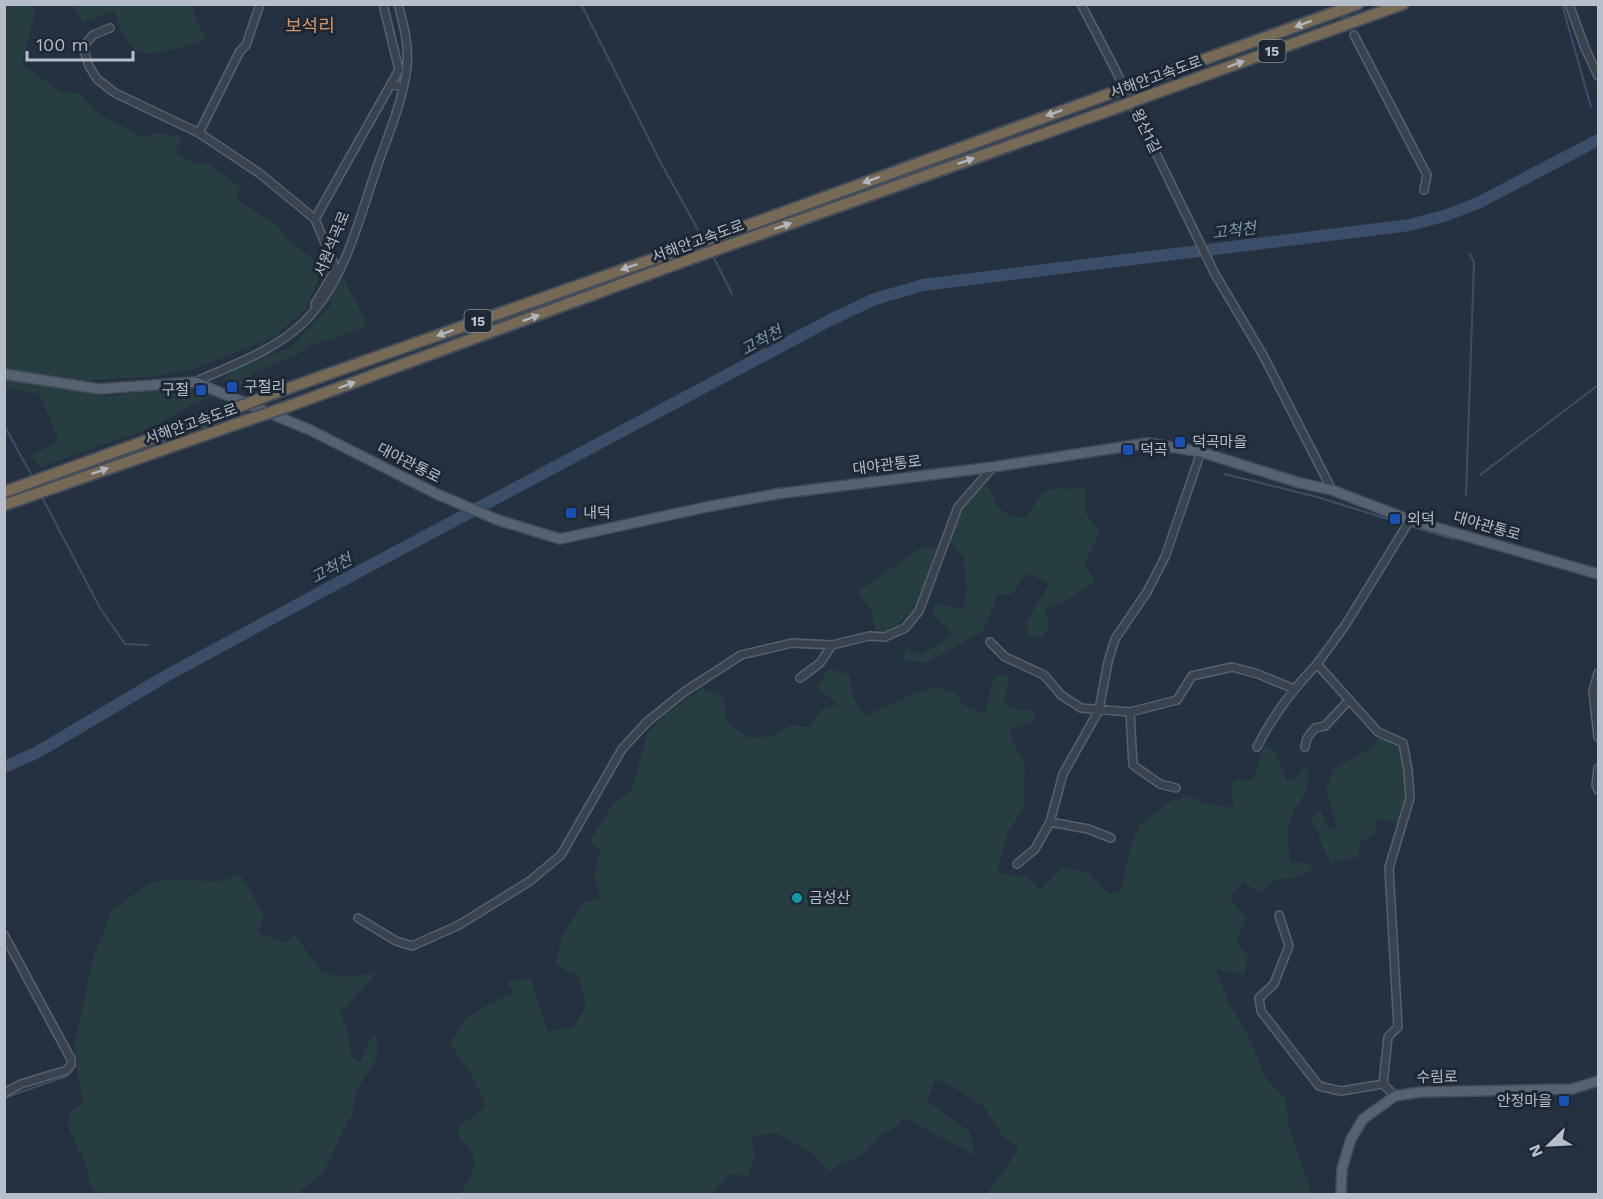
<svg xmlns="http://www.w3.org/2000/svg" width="1603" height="1199" font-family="'Work Sans','Noto Sans KR',sans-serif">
<rect width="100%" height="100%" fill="#253140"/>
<path fill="#273e41" d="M5,4L34,5L35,13L22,64L61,92L80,94L99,114L145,138L156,133L182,137L175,152L196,164L208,163L241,188L236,199L278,226L286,238L324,268L305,309L273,338L193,369L151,377L84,380L5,368Z
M73,5H191L199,26L207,39C192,43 151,60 138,51C124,43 119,25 114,11L83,23Z
M342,276L368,325L338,337L310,345L295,356L252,373L251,384L238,388L222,381L235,369L291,347L331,305V295Z
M4,376L59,386L103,397L192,386L216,395L192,404L156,426L40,467L31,456L59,441L39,394L5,387Z
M987,484L998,507L1012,518L1027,517L1043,492L1059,488L1086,489L1084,511L1100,531L1085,564L1095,582L1070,598L1045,609L1049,627L1043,637L1029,636L1026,623L1049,584L1027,573L1012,594L998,595L982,632L925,663L903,660L906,649L922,655L953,634L932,614L935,603L963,610L967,592L963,557L948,540L965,506Z
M936,547L916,607L891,631L876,633L871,610L857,592L921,548Z
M829,668L850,675L853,697L865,716L909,696L935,687L957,693L963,705L984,714L995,676H1010L1004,704L1017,710H1033L1035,720L1010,730L1014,745L1025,762L1024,808L1008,831L997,873L1027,877L1040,890L1062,867L1087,872L1109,894L1121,891L1131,845L1140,825L1171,801L1189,796L1207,804L1234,808L1231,784L1241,779L1253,780L1264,745L1275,752L1287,781L1296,777L1307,766C1312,793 1299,797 1291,819C1286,831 1289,850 1290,862L1307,863L1316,868L1295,878L1276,879L1259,893L1244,882L1229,896L1246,918L1236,943L1248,955L1245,974L1216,969L1228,1002L1248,1035L1265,1077L1285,1098L1289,1126L1312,1194H987L1019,1149L1002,1135L984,1106L946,1083L936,1080L926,1100L970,1132L976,1156L905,1118L889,1132L886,1130L859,1157L841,1163L829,1172L814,1154L776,1133L752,1136L754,1159L749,1176L730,1174L712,1194H460C466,1183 480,1166 472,1153C466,1143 460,1142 457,1128L486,1107L472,1076L450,1043L466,1018L491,1003L514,993L507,982L530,978L548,1031L573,1028L586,1006L578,975L568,972L555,963L563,934L583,903L601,898L594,878L600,851L590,841L614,803L632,790L647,734L666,714L703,688L723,697L727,723L750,738L772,736L791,725L809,727L821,710L838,704L817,688Z
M1380,736L1402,749L1407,795L1399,824L1377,819L1374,835L1360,842L1358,857L1331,863L1320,841L1318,830L1312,824L1311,817L1321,811L1328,829H1337L1326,789L1334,769L1373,747Z
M240,874L264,915L258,933L285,943L295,935L322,972L343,977L377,973L340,1013L347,1029L351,1057L360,1062L371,1038L377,1036C377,1044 378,1054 375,1061C367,1079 349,1093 354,1115L348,1120L323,1173L296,1194H99L89,1184L88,1169L68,1127L71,1111L83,1103L74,1049L92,962L112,910L148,884L166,879L218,882Z"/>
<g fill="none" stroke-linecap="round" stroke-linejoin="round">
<path stroke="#3b4e69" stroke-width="2" d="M581,4L661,163L703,239
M1562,4L1591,107
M712,254L732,294
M4,425L33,478
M1225,474L1317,497L1404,524
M1480,475L1598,385
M1466,495L1474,262L1470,254
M42,497L100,608L125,644L148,645
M1410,526L1453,539
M4,1098L67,1076"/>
<path stroke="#3b4e69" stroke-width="12" d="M4,767L36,753L166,676L332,586L832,319L875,299L923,285L1410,225L1447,215L1480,202L1598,140"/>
<path stroke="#3b4655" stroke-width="7" stroke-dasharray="7 3.5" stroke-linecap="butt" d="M1337,4L1354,35"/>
<g stroke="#57616d" stroke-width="10">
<path id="minor" d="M383,4L399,70L391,84
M1081,4L1114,67L1215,274L1263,355L1332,490
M1569,4L1585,48L1598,76
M110,28L93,35L83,47L89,66L97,79L115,93L199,133L259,173L315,219L336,269L315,304
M1354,35L1427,175L1424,190
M199,133L240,51L246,45L260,4
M315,219L391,84L403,87
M195,382C232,365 274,351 303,323C346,281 359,218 378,164C389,133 403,100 407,67C409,45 404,26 398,4
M990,642L1005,657L1044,675L1061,695L1081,708L1130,712L1177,700L1192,676L1232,667L1258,674L1294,689
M1598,673L1593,691L1598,737
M800,678L820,663L832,645
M1130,712L1133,765L1160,784L1176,788
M1257,747C1273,715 1293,689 1317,664
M1305,747L1307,738L1315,728L1325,726L1349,700
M1598,768L1596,785L1598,790
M1050,822L1088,829L1111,838
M1017,864L1035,849L1050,822L1063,774L1099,710L1108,662L1115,639L1147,592L1165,557L1201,452
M1279,915L1289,946L1274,984L1259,998L1261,1011L1319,1086L1341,1091L1383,1084
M358,918L396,941L412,946L459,925L530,881L561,855L622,749L647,722L684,692L741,655L792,643L832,645L869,636L885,637L905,628L919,611L958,507L993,467
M4,935L71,1059V1065L67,1070L21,1084L4,1093
M1395,1096L1383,1084L1388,1037L1398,1027L1389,868L1410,798L1408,770L1403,743L1378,732L1317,664L1346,624L1410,520"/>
</g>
<g stroke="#434c59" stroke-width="12">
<path id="major" d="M4,374L99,389L195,382L310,430L437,494L498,520L560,539L706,507L776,494L993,467L1148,443L1201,452L1300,483L1332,490L1410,520L1598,574
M1341,1194L1342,1169L1351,1139L1363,1119L1395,1096L1421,1092L1572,1089L1598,1081"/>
</g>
<g stroke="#444e5a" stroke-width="14">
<path id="highway" d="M1136,84L1358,4
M1142,98L1403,4
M272,394L721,235L1109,94
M292,405L690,259L1116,108
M4,492L228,411
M4,505L245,421"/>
</g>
<use href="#minor" stroke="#394350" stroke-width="7"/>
<use href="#major" stroke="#576270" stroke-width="9"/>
<use href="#highway" stroke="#766956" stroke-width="10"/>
<g stroke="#444e5a" stroke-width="14" stroke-linecap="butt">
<path id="highway-bridge" d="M1109,94L1136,84
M1116,108L1142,98
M228,411L272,394
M245,421L292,405"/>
</g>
<use href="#highway-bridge" stroke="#766956" stroke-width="10"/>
</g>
<defs><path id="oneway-solid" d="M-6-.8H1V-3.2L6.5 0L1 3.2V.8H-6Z" transform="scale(1.5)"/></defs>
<g fill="#b0b6be">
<use href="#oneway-solid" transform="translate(1303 24) rotate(160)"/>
<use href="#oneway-solid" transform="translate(1236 64) rotate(-20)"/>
<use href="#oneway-solid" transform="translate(1054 113) rotate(160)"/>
<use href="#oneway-solid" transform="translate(966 161) rotate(-19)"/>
<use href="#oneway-solid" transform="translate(871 180) rotate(160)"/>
<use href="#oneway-solid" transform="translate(783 226) rotate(-19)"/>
<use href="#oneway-solid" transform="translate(629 267) rotate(161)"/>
<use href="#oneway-solid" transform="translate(531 318) rotate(-20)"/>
<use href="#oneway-solid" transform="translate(445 333) rotate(160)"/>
<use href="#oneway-solid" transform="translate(347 385) rotate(-20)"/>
<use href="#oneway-solid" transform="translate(100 471) rotate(-19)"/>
</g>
<g fill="#1a4fb4" stroke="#1e2835" stroke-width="2">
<rect x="226" y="381" width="12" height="12" rx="3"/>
<rect x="195" y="384" width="12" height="12" rx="3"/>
<rect x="1174" y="436" width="12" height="12" rx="3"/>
<rect x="1122" y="444" width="12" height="12" rx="3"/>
<rect x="565" y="507" width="12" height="12" rx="3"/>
<rect x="1389" y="513" width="12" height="12" rx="3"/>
<rect x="1558" y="1095" width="12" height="12" rx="3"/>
</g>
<circle fill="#0f9aa8" stroke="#1e2835" stroke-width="2" cx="797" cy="898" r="6"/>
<g text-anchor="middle" stroke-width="6" stroke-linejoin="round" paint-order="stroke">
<g fill="#1e2835" stroke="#88919d" stroke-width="1.5">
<rect x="1258.5" y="40" width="27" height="22" rx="4.5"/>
<rect x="464.5" y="310" width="27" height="22" rx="4.5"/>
</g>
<g font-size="14" font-weight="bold" fill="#b6beca">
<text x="1272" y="56">15</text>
<text x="478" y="326">15</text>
</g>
<g font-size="15" fill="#b6beca" stroke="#1e2835">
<text transform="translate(1156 77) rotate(-20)" y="5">서해안고속도로</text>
<text transform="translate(1146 131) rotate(64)" y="5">왕산1길</text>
<text transform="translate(698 241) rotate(-20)" y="5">서해안고속도로</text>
<text transform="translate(332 244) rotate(-68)" y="5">서원석곡로</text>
<text transform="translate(191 424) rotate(-19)" y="5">서해안고속도로</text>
<text transform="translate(409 463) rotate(27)" y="5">대야관통로</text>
<text transform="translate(887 465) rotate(-7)" y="5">대야관통로</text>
<text transform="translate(1487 526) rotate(16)" y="5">대야관통로</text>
<text transform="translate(1437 1077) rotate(-1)" y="5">수림로</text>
</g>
<g font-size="15" fill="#b6beca" stroke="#1e2835" text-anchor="start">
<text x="244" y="392">구절리</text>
<text x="189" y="395" text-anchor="end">구절</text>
<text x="1192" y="447">덕곡마을</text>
<text x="1140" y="455">덕곡</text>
<text x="583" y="518">내덕</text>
<text x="1407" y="524">외덕</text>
<text x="809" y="903">금성산</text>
<text x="1552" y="1106" text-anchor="end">안정마을</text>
</g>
<g font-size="16" font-style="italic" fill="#7d94b2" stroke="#1e2835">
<text transform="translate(1234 230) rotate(-7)" y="6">고척천</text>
<text transform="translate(761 340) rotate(-28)" y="6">고척천</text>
<text transform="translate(331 568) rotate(-28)" y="6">고척천</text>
</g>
<g font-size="18" fill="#d59666" stroke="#1e2835">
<text x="310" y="32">보석리</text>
</g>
</g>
<rect width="1603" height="1199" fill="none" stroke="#b6beca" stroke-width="12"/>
<g transform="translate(1549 1145) rotate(246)" stroke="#1e2835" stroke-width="4.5" paint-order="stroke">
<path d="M0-4.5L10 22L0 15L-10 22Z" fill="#b6beca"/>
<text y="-9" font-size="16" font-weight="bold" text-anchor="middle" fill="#b6beca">N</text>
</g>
<path d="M27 51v9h106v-9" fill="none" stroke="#b6beca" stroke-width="3"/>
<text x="36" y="51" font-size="18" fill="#b6beca" stroke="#1e2835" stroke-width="4.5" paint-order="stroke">100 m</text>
</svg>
